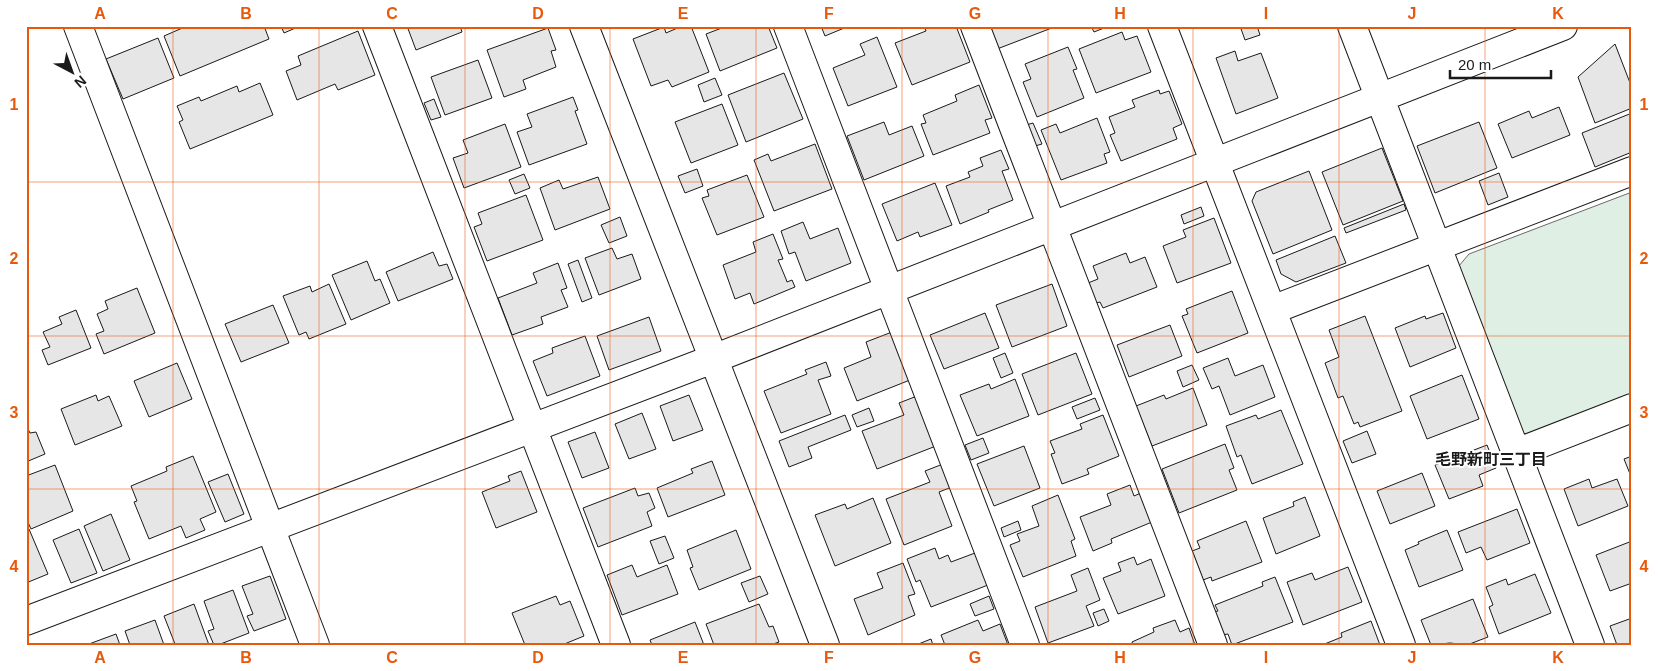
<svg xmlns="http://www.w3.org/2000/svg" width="1658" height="671" font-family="Helvetica,'Noto Sans JP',sans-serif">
<rect width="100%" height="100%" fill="#fff"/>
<path fill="#e0efe3" stroke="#6a6a6a" d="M1632,192V400L1535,437L1523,433L1458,267L1469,254Z"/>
<path fill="#e6e6e6" stroke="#1a1a1a" d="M187,26H264L269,39L180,76L164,36Z
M281,26H300L284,33Z
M407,26H460L462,32L416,50Z
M682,26H691L709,72L672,87L668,80L651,86L633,39L664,27L666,33Z
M727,26H768L777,48L720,71L706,34Z
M821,26H849L825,36Z
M924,26H956L970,62L912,85L895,43L926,31Z
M988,26H1057L997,49Z
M1091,26H1109L1094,32Z
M1240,26H1257L1260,35L1245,40Z
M548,28L556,50L551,51L556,67L523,80L526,89L504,97L487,50Z
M358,31L375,75L338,90L335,84L297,100L286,71L301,65L298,56Z
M1122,32L1125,40L1137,36L1151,72L1096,93L1079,49Z
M877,37L897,87L848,106L833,68L865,55L860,44Z
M158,38L174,78L123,99L106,59Z
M1615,44L1632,88V108L1595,123L1578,77Z
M1068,47L1077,69L1073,70L1084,98L1037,117L1023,82L1031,79L1025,64Z
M1235,51L1238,61L1261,53L1278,98L1236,114L1216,58Z
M478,60L492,98L445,115L431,77Z
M784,73L803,119L746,142L728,95Z
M715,78L722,95L704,102L698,85Z
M260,83L273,115L190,149L179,122L183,120L177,106L199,97L201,101L237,86L239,92Z
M979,85L992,118L985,120L990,133L933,155L921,124L926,123L923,115L957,101L955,95Z
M1159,90L1160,94L1169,91L1182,124L1173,128L1177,139L1121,161L1110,135L1115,133L1109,117L1135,107L1132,100Z
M573,97L578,110L575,111L587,144L529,165L517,132L532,127L527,114Z
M434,99L441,117L431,120L424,103Z
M722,104L738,145L691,163L675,122Z
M1559,107L1570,135L1512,158L1498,124L1529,111L1532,118Z
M1632,113V152L1595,167L1582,133Z
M1097,118L1110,152L1104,154L1107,163L1061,180L1041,130L1056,124L1060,133Z
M884,122L889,135L912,126L924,156L864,180L847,136Z
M1479,122L1497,168L1435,193L1417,146Z
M1033,123L1042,144L1035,146L1026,125Z
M505,124L521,167L464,188L453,158L468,153L463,140Z
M815,144L832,189L774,211L754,160L768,154L771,161Z
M1382,148L1403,201L1343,225L1322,172Z
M1001,150L1009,169L1002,171L1013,200L988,210L989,212L960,224L946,186L970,177L968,172L983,166L980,158Z
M697,169L703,186L685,193L678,176Z
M1309,171L1332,230L1273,254L1252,201L1256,192Z
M1499,173L1508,197L1488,205L1479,181Z
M524,174L530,188L515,194L509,180Z
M747,175L764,217L717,235L702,198L709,196L707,190Z
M598,177L610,209L555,230L540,188L559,180L563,189Z
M935,183L952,225L920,237L918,232L897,241L882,204Z
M526,195L543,240L487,261L474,227L482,224L478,213Z
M1404,204L1406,210L1346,233L1344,228Z
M1201,207L1204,216L1184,224L1181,215Z
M620,217L627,236L609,243L601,225Z
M1214,218L1231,263L1177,283L1163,246L1186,237L1183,230Z
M803,222L810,239L838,228L851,263L806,281L795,252L789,254L781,231Z
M773,234L783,259L778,260L786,279L787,282L792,280L795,287L754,304L750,293L735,299L723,265L756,252L753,242Z
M1335,236L1346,263L1296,282L1281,274L1276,260Z
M612,248L617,259L632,254L641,279L599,295L585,258Z
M433,252L439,266L447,264L453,279L398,301L386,272Z
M1126,253L1130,263L1145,257L1157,287L1103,308L1100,302L1096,303L1088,283L1098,279L1093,266Z
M578,260L592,298L582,302L568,264Z
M367,261L375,281L380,279L390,303L351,320L332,275Z
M558,263L567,288L561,290L568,307L541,317L543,324L512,335L498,298L537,283L533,273Z
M329,284L346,324L309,339L306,332L299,335L283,296L310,286L312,292Z
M1052,284L1067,326L1012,347L996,305Z
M137,288L155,333L104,354L96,334L104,331L97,314L108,309L105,301Z
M1232,291L1248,333L1197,353L1182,316L1188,314L1186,309Z
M273,305L289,343L241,362L225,324Z
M76,310L91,348L48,365L42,350L50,347L43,332L62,324L59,317Z
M985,313L999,348L944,369L930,335Z
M1443,313L1456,348L1410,367L1395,328L1425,316L1426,319Z
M1365,316L1402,411L1360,427L1358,422L1354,424L1343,396L1338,398L1325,363L1339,357L1329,330Z
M649,317L661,351L609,370L597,336Z
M1170,325L1182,356L1129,377L1117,345Z
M892,332L910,380L857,401L844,368L871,357L866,342Z
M585,336L600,376L547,396L533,361L553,353L552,348Z
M1005,353L1013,373L1001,378L993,358Z
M1076,353L1092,394L1038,415L1022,374Z
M1228,358L1235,376L1263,365L1275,397L1230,415L1219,386L1212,389L1203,368Z
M826,362L831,376L818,380L831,414L781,433L764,391L807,374L805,370Z
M177,363L192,399L149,417L134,381Z
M1192,365L1199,380L1183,387L1177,371Z
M1462,375L1479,419L1427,439L1410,396Z
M1015,379L1029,416L977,436L960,395L989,384L991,389Z
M1193,388L1207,425L1152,446L1136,406L1164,395L1166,399Z
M96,395L98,401L109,396L122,426L75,445L61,409Z
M689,395L703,430L673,441L660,406Z
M917,396L936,446L877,469L862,431L904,415L899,403Z
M1095,398L1100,410L1077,419L1072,407Z
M869,408L874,421L857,427L852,415Z
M1281,410L1303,464L1252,484L1241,455L1237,457L1226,426L1256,415L1258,419Z
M642,413L656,449L629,459L615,424Z
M845,415L851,430L808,447L812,458L789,467L779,441Z
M1103,415L1119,456L1087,469L1089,474L1062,484L1051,454L1055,453L1050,441L1082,429L1080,424Z
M26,425L30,433L36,432L45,454L26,462Z
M1367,431L1376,454L1352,463L1343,441Z
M595,432L609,468L582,478L568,442Z
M983,438L989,453L971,460L965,445Z
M1225,444L1234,468L1229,470L1237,490L1179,513L1162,469Z
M1487,445L1496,468L1479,475L1483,486L1449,499L1435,465Z
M1024,446L1040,488L994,506L977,464Z
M193,456L216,512L200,519L205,530L186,538L181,526L149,539L134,502L137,501L131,486L167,471L166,467Z
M1632,456V479L1624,459Z
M712,461L725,495L668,517L657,488L693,473L691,469Z
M943,464L952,487L939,492L952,526L904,545L886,499L930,482L925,471Z
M55,465L73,511L31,529L26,518V476Z
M521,471L537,512L496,528L482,492L510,481L508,476Z
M1422,473L1435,506L1390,524L1377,491Z
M228,474L244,514L225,522L208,482Z
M1589,479L1592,488L1617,479L1628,506L1578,526L1564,489Z
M1130,485L1134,496L1141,493L1152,522L1111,539L1112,543L1093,551L1080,517L1111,505L1107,494Z
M635,488L638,496L649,493L655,508L647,512L652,526L598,547L583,508Z
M1058,495L1075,539L1071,541L1076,556L1023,577L1010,545L1020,541L1017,534L1039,526L1032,506Z
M1305,497L1320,536L1276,554L1263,518L1294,506L1293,502Z
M873,498L891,543L835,566L815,515L845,504L847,509Z
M1517,509L1530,543L1487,560L1481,547L1466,553L1458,532Z
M111,514L130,560L103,571L84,526Z
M1018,521L1021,530L1004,537L1001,528Z
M1246,521L1262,562L1212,581L1211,577L1203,580L1192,551L1200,548L1197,541Z
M29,529L48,574L26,583V531Z
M79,529L97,573L71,583L53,540Z
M736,530L751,569L699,590L690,568L693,567L687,550Z
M1447,530L1463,570L1419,587L1405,550L1419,544L1418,542Z
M665,536L674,558L659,564L650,541Z
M1632,541V583L1610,591L1596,555Z
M935,548L939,559L948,555L951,562L975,553L988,585L931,607L920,580L916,582L907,559Z
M1134,557L1137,565L1151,559L1165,596L1118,614L1103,578L1121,571L1118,563Z
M903,563L915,594L908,596L915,615L868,635L854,599L883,588L877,573Z
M632,565L637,577L667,565L678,594L622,615L607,575Z
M1348,567L1362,602L1303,625L1287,582L1312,573L1315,580Z
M1088,568L1100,600L1086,606L1094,626L1048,643L1035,607L1077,591L1071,575Z
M1535,574L1551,613L1499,634L1489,607L1493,605L1486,587L1506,579L1508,585Z
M270,576L286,619L254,631L247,616L253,614L242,586Z
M760,576L768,594L749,602L741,583Z
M1275,577L1293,622L1232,645L1228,634L1222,635L1213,612L1218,611L1215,605L1263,586L1262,582Z
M233,590L249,633L218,645H214L208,631L214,629L204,601Z
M556,596L560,605L570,601L584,636L562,645H525L512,613Z
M989,596L994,609L975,616L970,604Z
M1473,599L1488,637L1467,645L1450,643L1431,645L1421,620Z
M194,604L209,645H172L175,644L164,616Z
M759,604L769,627L773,626L779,642L770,645H714L706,624Z
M1104,609L1109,621L1098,626L1093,613Z
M1632,618V645H1617L1610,626Z
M155,620L164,645H130L125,631Z
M978,620L983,631L1000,624L1008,645H945L941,635Z
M1175,620L1180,632L1189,628L1195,645H1133L1132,642L1154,632L1153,628Z
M1371,621L1380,645H1322L1342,637L1341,633Z
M695,622L704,645H652L650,640Z
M116,634L120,645H89V644Z
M931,639L933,645H916Z"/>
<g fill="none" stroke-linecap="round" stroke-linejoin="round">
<g stroke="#1a1a1a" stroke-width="30">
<path id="minor" d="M78,26L315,645
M377,26L616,645
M584,26L825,645
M788,26L1025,645
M975,26L1213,645
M1162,26L1401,645
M1352,26L1590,645
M1272,310L1632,171
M1516,453L1632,408
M26,621L713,359L1563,26"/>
</g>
<use href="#minor" stroke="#fff" stroke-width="28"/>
</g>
<path fill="none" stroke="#e8590c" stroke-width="1" stroke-opacity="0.55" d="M173,26V645M319,26V645M465,26V645M610,26V645M756,26V645M902,26V645M1048,26V645M1193,26V645M1339,26V645M1485,26V645M26,182H1632M26,336H1632M26,489H1632"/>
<g text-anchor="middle" stroke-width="4" stroke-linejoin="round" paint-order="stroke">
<g font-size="16" font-weight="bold" fill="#1a1a1a" stroke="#fff">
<text x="1491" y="465">毛野新町三丁目</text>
</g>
</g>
<rect width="1658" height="671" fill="none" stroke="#ffffff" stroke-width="55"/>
<g transform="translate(72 72) rotate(139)" stroke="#ffffff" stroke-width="4" paint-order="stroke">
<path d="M0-4L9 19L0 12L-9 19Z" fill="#1a1a1a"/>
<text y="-8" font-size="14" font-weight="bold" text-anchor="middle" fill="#1a1a1a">N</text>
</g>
<path d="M1450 70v8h101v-8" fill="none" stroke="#1a1a1a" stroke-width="2.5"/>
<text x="1458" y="70" font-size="15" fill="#1a1a1a" stroke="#ffffff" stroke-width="4" paint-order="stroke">20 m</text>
<rect x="28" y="28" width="1602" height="616" fill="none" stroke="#e8590c" stroke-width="2"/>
<g font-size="16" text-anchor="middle" font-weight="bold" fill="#e8590c">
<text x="100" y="19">A</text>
<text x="246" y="19">B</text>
<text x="392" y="19">C</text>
<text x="538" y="19">D</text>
<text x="683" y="19">E</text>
<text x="829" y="19">F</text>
<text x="975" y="19">G</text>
<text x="1120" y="19">H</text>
<text x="1266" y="19">I</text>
<text x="1412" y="19">J</text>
<text x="1558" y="19">K</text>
<text x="14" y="110">1</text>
<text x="1644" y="110">1</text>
<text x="14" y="264">2</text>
<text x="1644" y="264">2</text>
<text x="14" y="418">3</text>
<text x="1644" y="418">3</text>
<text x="14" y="572">4</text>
<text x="1644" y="572">4</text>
<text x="100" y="663">A</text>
<text x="246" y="663">B</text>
<text x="392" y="663">C</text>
<text x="538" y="663">D</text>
<text x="683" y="663">E</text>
<text x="829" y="663">F</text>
<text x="975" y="663">G</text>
<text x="1120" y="663">H</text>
<text x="1266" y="663">I</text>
<text x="1412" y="663">J</text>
<text x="1558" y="663">K</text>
</g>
</svg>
